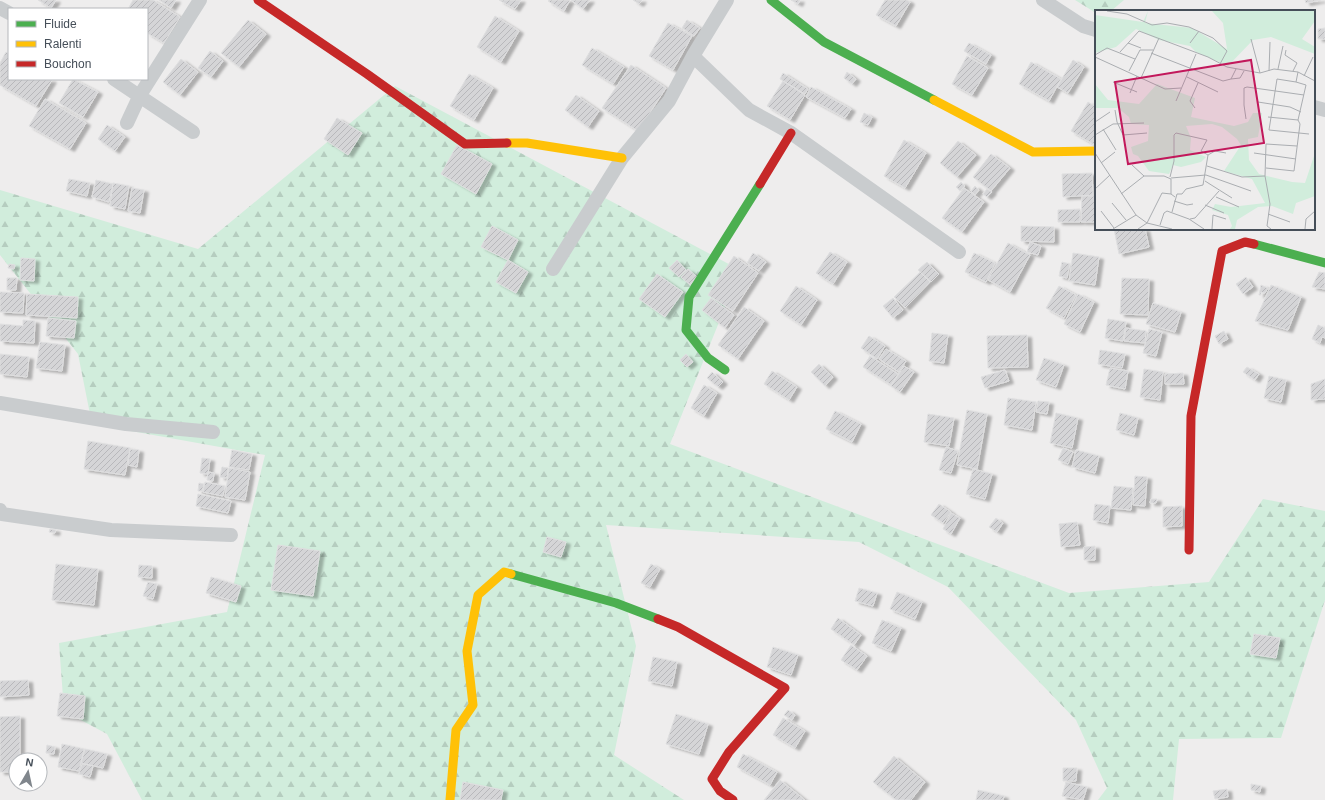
<svg xmlns="http://www.w3.org/2000/svg" width="1325" height="800" font-family="Helvetica,sans-serif">
<defs>
<pattern id="forest-firs" width="22" height="20" patternUnits="userSpaceOnUse"><rect width="22" height="20" fill="#d1eddc"/><path d="M5 1l3.5 6h-7zM16 11l3.5 6h-7z" fill="#b5cdbf"/></pattern>
<pattern id="building-hatch" width="6" height="6" patternUnits="userSpaceOnUse"><rect width="6" height="6" fill="#d5d5d7"/><path d="M-1 1l2-2M0 6l6-6M5 7l2-2" fill="none" stroke="#b8b8bb"/></pattern>
<filter id="shadow"><feDropShadow dx="4.5" dy="2.5" stdDeviation="1" flood-color="#0004"/></filter>
</defs>
<rect width="100%" height="100%" fill="#eeeded"/>
<path fill="url(#forest-firs)" d="M1075,0H1124L1111,11H1096V13Z
M395,86L740,270L670,444L1069,593L1209,582L1263,499L1325,511V600L1281,738L1179,739L1173,800H1098L1107,788L1076,720L948,587L859,542L606,525L636,646L614,755L684,800H142L107,734L64,711L59,643L227,612L265,455L92,424L78,354L0,255V190L198,249Z"/>
<path fill="url(#building-hatch)" stroke="#dfdfe0" filter="url(#shadow)" d="M38,0H56L51,8Z
M133,0H153L180,17L164,43L147,33V9H128Z
M159,0H176L171,8Z
M499,0H521L515,9Z
M549,0H570L564,11L548,1Z
M571,0H590L583,9Z
M633,0H642L639,4Z
M791,0H800L798,4Z
M885,0H907L910,2L896,26L876,15Z
M1305,0H1321L1306,3Z
M495,16L519,31L501,62L477,47Z
M248,20L266,34L239,67L221,53Z
M687,20L700,28L694,36L682,28Z
M668,23L692,36L673,70L649,56Z
M1325,28V39H1318V29Z
M969,43L991,55L986,64L964,51Z
M592,48L624,67L613,84L582,65Z
M210,51L223,61L211,77L198,68Z
M6,52L9,54V79L52,80L36,106L0,85V63Z
M967,56L988,68L972,95L952,84Z
M181,59L198,72L180,95L163,82Z
M1073,60L1084,67L1068,93L1057,87Z
M1031,62L1061,79L1049,101L1019,84Z
M631,65L666,88L638,131L602,108Z
M847,72L856,79L852,84L844,78Z
M783,73L808,89L805,94L780,79Z
M469,74L493,88L474,120L450,106Z
M73,79L98,92L83,117L59,103Z
M783,81L805,95L790,120L767,106Z
M811,87L851,109L845,118L806,97Z
M576,95L599,111L588,127L565,110Z
M45,99L86,123L70,149L29,126Z
M1088,102L1096,107V146L1071,131Z
M864,113L872,117L868,125L860,122Z
M337,118L362,133L348,155L324,139Z
M107,125L125,137L115,151L98,139Z
M904,140L926,153L905,188L884,176Z
M958,141L976,155L957,177L940,163Z
M457,145L492,164L476,194L441,174Z
M991,154L1010,168L991,191L973,177Z
M1092,173L1093,195L1063,197L1062,174Z
M69,179L90,183L87,196L66,191Z
M96,180L113,184L109,202L92,197Z
M961,182L965,186L960,191L956,187Z
M113,183L129,186L125,209L110,206Z
M975,186L979,190L975,195L971,191Z
M132,188L144,190L140,213L128,211Z
M964,188L984,202L962,232L942,218Z
M987,189L992,192L987,197L983,194Z
M1082,196H1096V222H1081Z
M1080,209V222H1058V210Z
M492,226L518,240L508,260L481,247Z
M1021,226L1054,227V242L1021,241Z
M1114,229H1145L1149,247L1119,254Z
M1030,242L1041,246L1038,255L1027,252Z
M1008,243L1030,255L1010,292L988,280Z
M830,252L847,262L833,284L816,273Z
M753,253L766,262L759,271L747,263Z
M974,253L995,263L986,282L965,272Z
M1073,253L1099,257L1095,285L1069,281Z
M734,256L758,273L733,311L708,295Z
M21,258L35,259L34,281L20,280Z
M508,260L528,272L516,293L496,282Z
M677,260L686,270L679,277L669,268Z
M927,262L939,274L931,282L918,270Z
M1062,262L1070,264L1067,278L1059,276Z
M9,264L15,265L14,269L8,268Z
M688,269L697,277L690,285L681,277Z
M920,272L930,282L905,308L894,297Z
M1319,272L1325,273V289L1312,287Z
M657,274L683,292L665,317L639,299Z
M1246,277L1253,287L1243,294L1236,284Z
M7,278H17L16,290H7Z
M1122,278L1149,279L1148,315L1120,314Z
M1261,285L1268,288L1265,293L1261,292V295H1259Z
M1271,285L1301,297L1288,330L1255,321Z
M796,286L817,300L801,325L780,311Z
M1059,286L1076,295L1064,318L1046,308Z
M0,292L24,293L23,313L0,312Z
M27,294L78,297L77,318L26,315Z
M1078,294L1094,302L1080,332L1064,324Z
M711,298L734,315L725,328L702,310Z
M893,298L903,310L893,318L883,306Z
M1153,303L1181,312L1175,332L1146,324Z
M744,307L764,321L738,359L718,345Z
M48,318L76,321L74,338L46,336Z
M1108,319L1126,322L1123,341L1105,338Z
M23,320L35,321L34,343L0,341V324L23,326Z
M1318,325L1325,328V338L1322,337L1320,343L1312,339Z
M1126,328L1146,331L1145,343L1124,341Z
M1149,329L1162,332L1156,356L1143,353Z
M1224,331L1228,339L1219,344L1215,336Z
M932,333L948,335L944,363L929,361Z
M1027,335L1028,367L988,368L987,336Z
M869,336L885,346L877,359L861,348Z
M40,342L65,345L62,371L36,368Z
M886,349L906,361L899,372L879,359Z
M1100,350L1125,354L1122,368L1098,364Z
M0,354L29,357L27,377L0,374Z
M686,354L693,362L687,367L680,360Z
M870,356L898,374L891,385L863,367Z
M1044,358L1064,365L1056,387L1036,380Z
M819,364L833,377L825,386L811,372Z
M904,366L914,372L900,392L891,386Z
M1247,367L1259,374L1255,380L1243,372Z
M1110,368L1128,371L1125,389L1106,385Z
M1144,369L1163,372L1160,400L1140,397Z
M1005,370L1009,381L985,388L981,377Z
M772,371L797,387L789,400L764,384Z
M712,372L723,382L718,387L707,378Z
M1183,373L1184,384H1165V374Z
M1269,376L1286,380L1281,402L1264,398Z
M1325,379V399L1311,400V384Z
M704,385L717,393L704,416L691,408Z
M1008,398L1036,402L1032,430L1004,425Z
M1038,401L1049,402L1047,414L1036,412Z
M967,410L987,414L977,469L957,465Z
M835,411L861,424L852,442L826,429Z
M1056,413L1078,418L1072,448L1050,443Z
M1120,413L1138,418L1134,435L1116,430Z
M928,414L954,418L949,446L924,442Z
M88,441L130,448L125,475L84,469Z
M946,447L958,451L951,473L939,470Z
M1063,448L1073,452L1068,464L1058,460Z
M130,449L139,450L137,467L128,465Z
M232,450L252,454L249,470L229,467Z
M1076,450L1099,456L1095,473L1072,467Z
M202,458L210,459L208,474L200,473Z
M222,467L228,468L227,478L220,477Z
M229,468L250,472L245,500L225,497Z
M973,469L992,474L985,499L966,494Z
M208,472L214,473L213,481L207,480Z
M1135,476L1147,477L1145,506L1133,505Z
M205,482L225,486L223,496L203,492Z
M199,483L204,484L202,491H198Z
M1114,486L1133,488L1131,510L1111,508Z
M198,494L231,501L228,513L196,506Z
M1151,499H1157L1156,503H1150Z
M939,504L951,512L943,523L931,515Z
M1095,504L1110,506L1108,523L1093,520Z
M1182,506V526L1163,527V507Z
M951,513L960,518L951,534L943,529Z
M996,518L1003,523L997,532L989,527Z
M1077,522L1080,545L1061,547L1059,524Z
M50,529L56,530L55,533L49,532Z
M547,537L566,542L561,557L543,552Z
M278,545L320,551L313,596L271,590Z
M1095,546V560H1084V547Z
M56,564L98,569L94,605L52,600Z
M651,564L660,569L650,587L641,583Z
M139,565L152,566V578L138,577Z
M211,577L241,586L236,602L206,593Z
M148,582L157,584L153,599L143,596Z
M859,588L877,593L873,606L855,601Z
M897,592L922,602L915,619L890,609Z
M838,618L861,635L854,645L831,629Z
M882,620L901,628L891,651L872,643Z
M1254,634L1280,638L1276,658L1250,654Z
M851,645L867,656L857,670L841,660Z
M773,647L798,655L791,675L767,667Z
M653,657L677,662L672,686L648,681Z
M28,680L29,695L0,697V681Z
M60,693L85,696L83,719L57,716Z
M788,710L795,715L792,720L784,715Z
M676,714L708,724L699,754L666,744Z
M20,716V760H16V772H0V717Z
M783,718L805,731L795,748L773,735Z
M62,744L84,749L79,771L58,767Z
M47,745L55,747L54,754L46,753Z
M85,749L107,754L103,768L81,763Z
M743,754L777,772L770,785L737,767Z
M894,756L925,782L911,800H896L873,782Z
M82,764L93,766L90,777L79,774Z
M1063,768H1077L1076,781H1063Z
M780,780L805,800H764Z
M463,782L503,790L501,800H460Z
M1066,782L1087,787L1083,800L1062,796Z
M1251,784L1261,786L1260,792L1251,790Z
M1227,789L1228,797L1215,799L1213,791Z
M978,790L1004,796L1003,800H976Z"/>
<g fill="none" stroke-linecap="round" stroke-linejoin="round">
<path stroke="#c9ccce" stroke-width="14" d="M1043,0L1083,26L1096,30
M0,8L9,13
M693,56L749,110L791,133L959,252
M114,79L193,132
M1314,107L1325,110
M127,123L140,95L200,0
M553,269L622,158L669,101L693,56L727,0
M0,403L126,424L213,432
M0,510L2,514L111,530L231,535"/>
<path stroke="#4caf50" stroke-width="9" d="M771,0L824,42L934,100
M1254,244L1325,263
M725,370L708,358L686,330L689,297L760,184
M511,574L616,603L658,619"/>
<path stroke="#ffc107" stroke-width="9" d="M934,100L1033,152L1096,151
M507,143H527L622,158
M450,800L456,730L473,705L467,651L478,595L504,572L511,574"/>
<path stroke="#c62828" stroke-width="9" d="M258,0L367,74L465,144L507,143
M760,184L791,133
M1189,550L1191,416L1222,251L1245,242L1254,244
M658,619L678,627L785,688L729,752L712,779L720,791L733,800"/>
</g>
<g transform="translate(1095 10)">
<rect width="220" height="220" fill="#eeeded"/>
<path d="M53,1L50,13L97,18L132,39L128,13L117,1H220V11L207,29L220,37V44L176,27L158,30L133,56L101,42L95,36L64,30L41,19L21,37L0,43V5L48,12ZM0,74L13,90L44,94L62,74L100,88L96,107L139,116L153,112L158,103H167L163,127L153,129L154,150L164,164L197,172L210,173L220,143V186L201,193L198,204L177,196L163,197L142,210L140,219H135L137,216L133,205L117,200L120,194L136,197L170,193L157,169L129,161L146,135L142,129L127,117L117,114L91,116L96,128L95,140L111,147L106,152L86,157L78,155L74,164L54,161L43,146L38,144L36,137L53,131L54,115L36,114L34,107L23,98H0Z" fill="#d1eddc"/>
<path fill="none" stroke="#aaadb1" stroke-width="1" d="M12,1L32,4L57,15L72,13L94,17L118,28L132,41L125,54M156,29L165,63M33,33L46,38M95,33L104,21M191,40L190,45L202,53L198,61M25,42L44,21L113,47L132,57L165,63L179,59L203,62L220,71M56,43L128,71L136,69L141,59M0,45L12,38L40,49M0,47L70,79L86,78M183,59L188,36M34,61L45,40H58M174,61L175,32M209,66L218,47M92,67L123,82M46,68L64,28M136,69L145,68L149,61M18,72L42,82M201,72L182,69L174,120L214,124M35,83L42,66M81,91L101,44M163,92L195,97L206,102M100,98L95,91L103,73M20,100L22,112L28,125L52,123M173,107L203,110M151,109L149,95V78L152,77L209,85M0,112L15,102M8,119L21,140M0,125L18,114L49,113M0,143L41,205L52,213L77,219M159,143L201,149M6,153L20,142M37,155L49,166M112,156L147,167L170,166M171,158L199,161L205,114L203,110L211,75L201,72L203,62M75,167L79,151V125L81,123L112,130L106,141L113,145M76,168L111,165L156,181M110,171L137,188M0,179L15,165M26,184L49,166H69L76,169V184L80,187M121,187L144,197M79,191L92,195L98,194M17,193L31,210M110,195L129,203M6,201L19,218M77,202L82,184H87L91,179L108,175L113,145L120,141L131,143M173,204L195,212M95,209L100,208L124,181M65,215L69,203L72,201L94,209L109,219M18,219L41,205M43,219L52,213L67,183L76,184M117,219L118,205L131,209M176,219L172,216L175,194L170,166L171,134L202,136M210,219L211,209L220,201"/>
<path fill="#c2185b" fill-opacity="0.15" stroke="#c2185b" stroke-width="2" d="M156,50L169,133L33,154L20,72Z"/>
<rect width="220" height="220" fill="none" stroke="#454e58" stroke-width="2"/>
</g>
<rect x="8" y="8" width="140" height="72" fill="#ffffff" stroke="#b5b8bc"/>
<rect x="16" y="21" width="20" height="6" fill="#4caf50" stroke="#b5b8bc"/>
<text x="44" y="28" font-size="12" fill="#454e58">Fluide</text>
<rect x="16" y="41" width="20" height="6" fill="#ffc107" stroke="#b5b8bc"/>
<text x="44" y="48" font-size="12" fill="#454e58">Ralenti</text>
<rect x="16" y="61" width="20" height="6" fill="#c62828" stroke="#b5b8bc"/>
<text x="44" y="68" font-size="12" fill="#454e58">Bouchon</text>
<g transform="translate(28 772) rotate(9)"><circle r="19" fill="#ffffff" stroke="#b5b8bc"/>
<path d="M0-3L7 15L0 10L-7 15Z" fill="#80868c"/>
<text y="-6" font-size="11" font-weight="bold" text-anchor="middle" fill="#454e58">N</text>
</g>
</svg>
